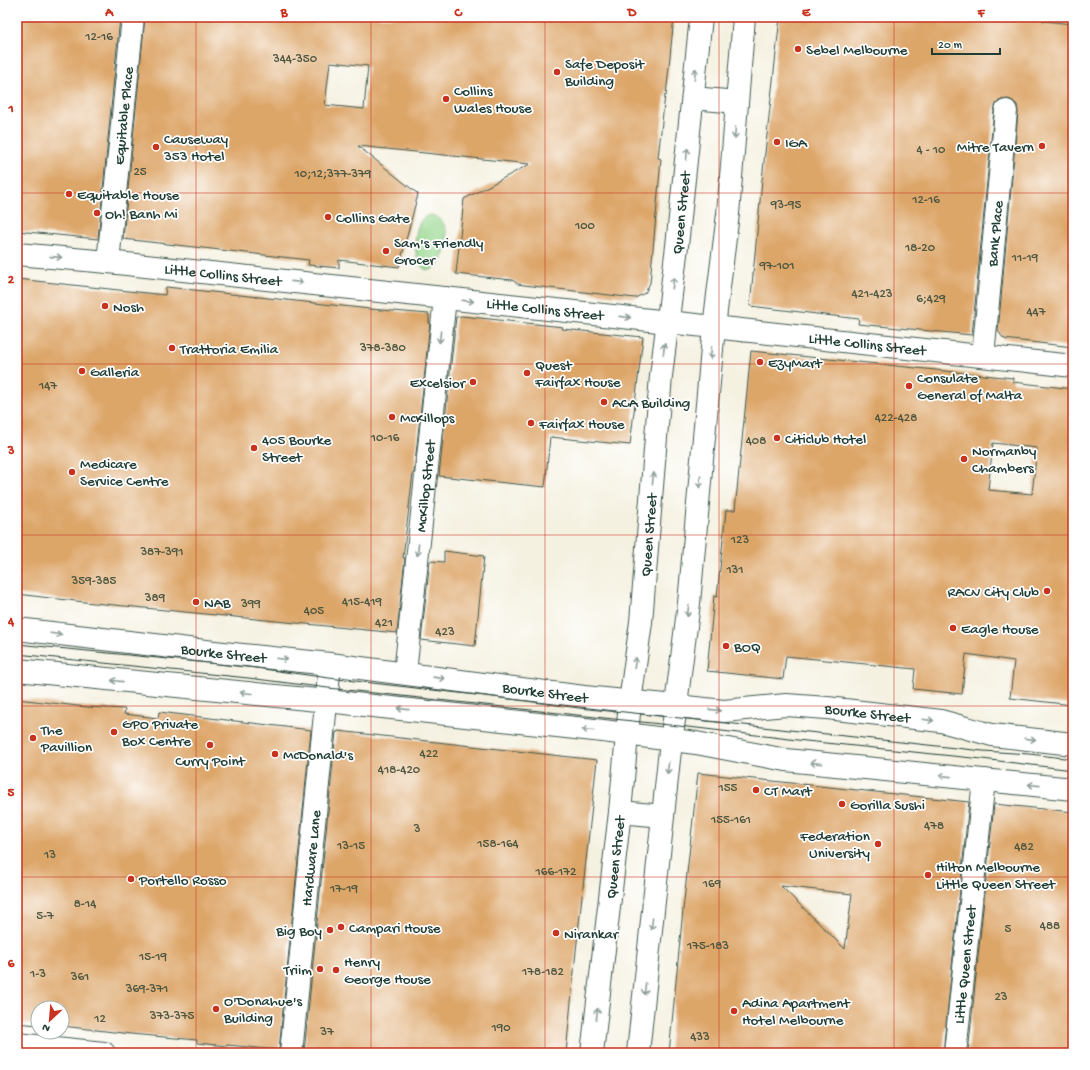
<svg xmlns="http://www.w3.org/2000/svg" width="1090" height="1070" font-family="'Gochi Hand',sans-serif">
<rect width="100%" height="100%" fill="#fff"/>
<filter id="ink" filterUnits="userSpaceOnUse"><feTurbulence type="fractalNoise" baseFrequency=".025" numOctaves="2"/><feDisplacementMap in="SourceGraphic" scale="8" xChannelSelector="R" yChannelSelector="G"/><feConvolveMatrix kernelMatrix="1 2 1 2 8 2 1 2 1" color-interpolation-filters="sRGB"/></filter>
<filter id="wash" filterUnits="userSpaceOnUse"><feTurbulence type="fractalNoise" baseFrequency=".012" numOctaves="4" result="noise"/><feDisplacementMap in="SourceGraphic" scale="16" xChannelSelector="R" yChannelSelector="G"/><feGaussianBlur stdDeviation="0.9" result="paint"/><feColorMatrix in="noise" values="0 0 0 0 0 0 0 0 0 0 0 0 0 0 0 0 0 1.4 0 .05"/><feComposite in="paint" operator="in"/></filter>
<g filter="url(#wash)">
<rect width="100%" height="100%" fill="#f5f1e1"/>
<path fill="#96d78d" stroke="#5a8a60" d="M431,215C460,221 443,272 428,270C412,267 413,231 421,221C423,217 427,216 431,215Z"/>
<g id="blocks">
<path fill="#dda669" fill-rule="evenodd" d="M17,17H120L98,239L17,231Z
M145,17H674L666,96L665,95L658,158L661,159L650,283L645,293L635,298L524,285L518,284L512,280L456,274L464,199L530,164L358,146L418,194L399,267L339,260V268L308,265L309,260L123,239ZM330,62L368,66L364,109L325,105Z
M780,17H1043V21L1073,24V347L1004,339L998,331L1018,112L1017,105L1013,101L1008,99L1000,100L996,104L994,110L972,335L858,324L859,319L750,306L762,180Z
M17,279L165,295L166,287L370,309L429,314V323H430L414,473H413L403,558H405L397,633L84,602L17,594Z
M462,316L563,327L562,329L643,337L630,445L550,437L545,487L439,476L456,317Z
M751,351L1013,378V382L1073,389V705L1010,698L1014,661L966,654L962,694L913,689L915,669L786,656L783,679L707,671L714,596L717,597L726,510H735ZM993,443L1037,448L1032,494L988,490Z
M444,551L484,556L475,646L421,640L430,561L444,562Z
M17,699L87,707L125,709L124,714L158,718L159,712L311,730L279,1050L227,1045V1046L197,1043V1040L131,1034L62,1026V1008H38V1025L17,1023Z
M338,731L597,760L576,951L566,1053H304L336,732H338Z
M698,773L969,802L943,1053H669L683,910ZM781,886L852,894L845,949Z
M994,804L1073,812V970H1072L1069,1009L1073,1012V1053H968Z"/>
</g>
</g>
<g filter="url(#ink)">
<use href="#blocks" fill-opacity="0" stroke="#3f584e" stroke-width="1"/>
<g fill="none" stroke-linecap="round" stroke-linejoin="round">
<g stroke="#3f584e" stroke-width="24">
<g id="street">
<path id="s1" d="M17,254L108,262L650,320L741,330L1073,366"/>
<path id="s2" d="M108,262L133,17"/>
<path id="s3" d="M983,356L1006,111"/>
<path id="s4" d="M405,673L445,298"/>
<path d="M17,1044L104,1053"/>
<path id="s5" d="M291,1053L330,664"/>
<path id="s6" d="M955,1053L984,780"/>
</g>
</g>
<g stroke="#3f584e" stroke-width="24">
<g id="secondary">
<path d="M693,98L737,102"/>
<path id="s7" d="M17,629L223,653L330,664L584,697L676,706L724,711L786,705L827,708L941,721L992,735L1073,744"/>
<path d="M17,670L327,701L603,731L696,743L786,760L1073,789"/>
<path d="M620,812L663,816"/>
<path id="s8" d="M592,1053L620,812L630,702L641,622L661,376L677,246L701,17"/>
<path d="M638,1053L669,759L689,603L714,327L728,214L744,17"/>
</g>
</g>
<use href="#street" stroke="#fff" stroke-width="22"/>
<use href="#secondary" stroke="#fff" stroke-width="22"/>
<path stroke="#1f3d34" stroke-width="1" d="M17,644L249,667L329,678L606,710L983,751L1029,754L1073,759
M17,654L248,678L328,688L697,728L806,741L982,759L1073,770"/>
</g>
<defs><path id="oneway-shaft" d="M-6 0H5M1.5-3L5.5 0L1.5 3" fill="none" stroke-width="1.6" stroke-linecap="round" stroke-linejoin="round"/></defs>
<g stroke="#8f9e9a">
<use href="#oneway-shaft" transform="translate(695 74) rotate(-84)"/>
<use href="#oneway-shaft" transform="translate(735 133) rotate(95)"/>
<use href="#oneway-shaft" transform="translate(687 154) rotate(-84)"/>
<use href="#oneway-shaft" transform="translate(56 257) rotate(4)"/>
<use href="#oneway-shaft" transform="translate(297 282) rotate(6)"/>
<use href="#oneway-shaft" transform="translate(673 283) rotate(-83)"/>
<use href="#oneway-shaft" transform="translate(468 301) rotate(6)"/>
<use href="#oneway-shaft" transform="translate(625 317) rotate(6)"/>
<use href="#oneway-shaft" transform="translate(440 337) rotate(96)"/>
<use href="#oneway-shaft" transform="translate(664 349) rotate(-83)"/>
<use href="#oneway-shaft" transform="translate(711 353) rotate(95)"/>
<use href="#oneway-shaft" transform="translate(653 478) rotate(-85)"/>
<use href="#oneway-shaft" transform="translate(700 482) rotate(95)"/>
<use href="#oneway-shaft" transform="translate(418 550) rotate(96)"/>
<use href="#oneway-shaft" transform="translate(688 611) rotate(97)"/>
<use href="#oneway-shaft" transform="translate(56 634) rotate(7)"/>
<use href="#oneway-shaft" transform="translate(282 659) rotate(6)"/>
<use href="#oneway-shaft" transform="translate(635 663) rotate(-82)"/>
<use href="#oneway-shaft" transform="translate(439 678) rotate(8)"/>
<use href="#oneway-shaft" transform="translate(117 681) rotate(-174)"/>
<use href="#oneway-shaft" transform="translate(246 693) rotate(-175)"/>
<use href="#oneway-shaft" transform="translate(403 709) rotate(-174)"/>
<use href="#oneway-shaft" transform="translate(715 710) rotate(6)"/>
<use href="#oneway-shaft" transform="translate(928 720) rotate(7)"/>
<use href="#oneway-shaft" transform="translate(588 730) rotate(-174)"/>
<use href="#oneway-shaft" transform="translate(1030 739) rotate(7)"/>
<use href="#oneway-shaft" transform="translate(816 763) rotate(-174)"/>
<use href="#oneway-shaft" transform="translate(668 768) rotate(96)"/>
<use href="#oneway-shaft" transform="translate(945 776) rotate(-174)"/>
<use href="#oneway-shaft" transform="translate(1034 785) rotate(-174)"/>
<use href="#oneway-shaft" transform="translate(652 924) rotate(96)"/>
<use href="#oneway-shaft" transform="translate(645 989) rotate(96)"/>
<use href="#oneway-shaft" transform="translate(597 1014) rotate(-83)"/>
</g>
</g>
<path fill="none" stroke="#c8321e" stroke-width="1" stroke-opacity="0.55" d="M196,17V1053M371,17V1053M545,17V1053M719,17V1053M894,17V1053M17,193H1073M17,364H1073M17,535H1073M17,706H1073M17,877H1073"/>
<g fill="#c8321e" stroke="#fff" stroke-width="1.5">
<circle cx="798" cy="49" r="4"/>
<circle cx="557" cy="72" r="4"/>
<circle cx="446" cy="99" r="4"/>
<circle cx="777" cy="142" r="4"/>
<circle cx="1042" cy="146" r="4"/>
<circle cx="156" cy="147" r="4"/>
<circle cx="69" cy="194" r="4"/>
<circle cx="97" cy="213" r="4"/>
<circle cx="328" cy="217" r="4"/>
<circle cx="386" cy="251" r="4"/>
<circle cx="105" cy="306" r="4"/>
<circle cx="172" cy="348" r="4"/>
<circle cx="760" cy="362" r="4"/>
<circle cx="82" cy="371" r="4"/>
<circle cx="527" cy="373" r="4"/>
<circle cx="473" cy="382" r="4"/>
<circle cx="909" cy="386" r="4"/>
<circle cx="604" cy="402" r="4"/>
<circle cx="392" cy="417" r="4"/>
<circle cx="531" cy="423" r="4"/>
<circle cx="777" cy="438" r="4"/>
<circle cx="254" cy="448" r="4"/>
<circle cx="964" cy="459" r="4"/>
<circle cx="72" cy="472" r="4"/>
<circle cx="1047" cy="591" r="4"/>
<circle cx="196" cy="602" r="4"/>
<circle cx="953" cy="628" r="4"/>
<circle cx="726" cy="646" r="4"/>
<circle cx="114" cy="732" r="4"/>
<circle cx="33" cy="738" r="4"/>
<circle cx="210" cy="745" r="4"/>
<circle cx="275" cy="754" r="4"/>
<circle cx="756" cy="790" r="4"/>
<circle cx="842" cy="804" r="4"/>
<circle cx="878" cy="844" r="4"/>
<circle cx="928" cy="875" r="4"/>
<circle cx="131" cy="879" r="4"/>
<circle cx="341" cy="927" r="4"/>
<circle cx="330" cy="930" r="4"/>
<circle cx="556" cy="933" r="4"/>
<circle cx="320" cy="969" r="4"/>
<circle cx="336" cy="970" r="4"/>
<circle cx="216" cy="1009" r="4"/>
<circle cx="734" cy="1011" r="4"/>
</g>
<g text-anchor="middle" stroke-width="3.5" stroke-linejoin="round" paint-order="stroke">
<g font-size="13" fill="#4e5741">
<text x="99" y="40">12-16</text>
<text x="295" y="62">344-350</text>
<text x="931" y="153">4 - 10</text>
<text x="140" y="175">25</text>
<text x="333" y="177">10;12;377-379</text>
<text x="926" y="203">12-16</text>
<text x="786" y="208">93-95</text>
<text x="585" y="229">100</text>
<text x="920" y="251">18-20</text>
<text x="1025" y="261">11-19</text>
<text x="777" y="269">97-101</text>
<text x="872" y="297">421-423</text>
<text x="931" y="302">6;429</text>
<text x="1036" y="315">447</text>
<text x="383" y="351">378-380</text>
<text x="48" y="389">147</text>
<text x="896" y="421">422-428</text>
<text x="385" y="441">10-16</text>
<text x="756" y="444">408</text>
<text x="740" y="543">123</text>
<text x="162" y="555">387-391</text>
<text x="735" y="573">131</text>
<text x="94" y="584">359-385</text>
<text x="155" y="601">389</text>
<text x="362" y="605">415-419</text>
<text x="251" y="607">399</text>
<text x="314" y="614">405</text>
<text x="384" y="626">421</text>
<text x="445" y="635">423</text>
<text x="429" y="757">422</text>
<text x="399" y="773">418-420</text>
<text x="728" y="791">155</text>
<text x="731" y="823">155-161</text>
<text x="934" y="829">478</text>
<text x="417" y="832">3</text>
<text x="498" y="847">158-164</text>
<text x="351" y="849">13-15</text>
<text x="1024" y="850">482</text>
<text x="50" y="858">13</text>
<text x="556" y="875">166-172</text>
<text x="712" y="887">169</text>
<text x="344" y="892">17-19</text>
<text x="85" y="907">8-14</text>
<text x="45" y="919">5-7</text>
<text x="1050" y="929">488</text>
<text x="1008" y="932">5</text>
<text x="708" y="949">175-183</text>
<text x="153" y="960">15-19</text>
<text x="543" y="975">178-182</text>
<text x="38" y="977">1-3</text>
<text x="80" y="980">361</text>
<text x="147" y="992">369-371</text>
<text x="1001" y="1000">23</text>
<text x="172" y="1019">373-375</text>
<text x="100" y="1022">12</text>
<text x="501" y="1031">190</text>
<text x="327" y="1035">37</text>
<text x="700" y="1040">433</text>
</g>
<g font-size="15" fill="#1f3d34" stroke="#fff" text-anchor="start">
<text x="806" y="54">Sebel Melbourne</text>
<text x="565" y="68">Safe Deposit<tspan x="565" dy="17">Building</tspan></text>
<text x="454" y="95">Collins<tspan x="454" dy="17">Wales House</tspan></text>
<text x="164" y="143">Causeway<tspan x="164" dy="17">353 Hotel</tspan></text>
<text x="785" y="147">IGA</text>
<text x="1034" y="151" text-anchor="end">Mitre Tavern</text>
<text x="77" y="199">Equitable House</text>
<text x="105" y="218">Oh! Banh Mi</text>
<text x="336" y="222">Collins Gate</text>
<text x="394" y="247">Sam's Friendly<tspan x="394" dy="17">Grocer</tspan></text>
<text x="113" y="311">Nosh</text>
<text x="180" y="353">Trattoria Emilia</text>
<text x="768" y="367">EzyMart</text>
<text x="535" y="369">Quest<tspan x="535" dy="17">Fairfax House</tspan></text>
<text x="90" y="376">Galleria</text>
<text x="917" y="382">Consulate<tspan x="917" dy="17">General of Malta</tspan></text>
<text x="465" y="387" text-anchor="end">Excelsior</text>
<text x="612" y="407">ACA Building</text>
<text x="400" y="422">McKillops</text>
<text x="539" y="428">Fairfax House</text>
<text x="785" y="443">Citiclub Hotel</text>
<text x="262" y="444">405 Bourke<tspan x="262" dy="17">Street</tspan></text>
<text x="972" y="455">Normanby<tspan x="972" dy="17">Chambers</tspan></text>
<text x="80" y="468">Medicare<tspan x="80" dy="17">Service Centre</tspan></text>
<text x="1039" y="596" text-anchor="end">RACV City Club</text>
<text x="204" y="607">NAB</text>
<text x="961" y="633">Eagle House</text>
<text x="734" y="651">BOQ</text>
<text x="122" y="728">GPO Private<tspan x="122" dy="17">Box Centre</tspan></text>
<text x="41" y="734">The<tspan x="41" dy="17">Pavillion</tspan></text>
<text x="283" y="759">McDonald's</text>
<text x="210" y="765" text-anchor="middle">Curry Point</text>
<text x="764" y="795">CT Mart</text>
<text x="850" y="809">Gorilla Sushi</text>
<text x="870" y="840" text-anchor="end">Federation<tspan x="870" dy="17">University</tspan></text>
<text x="936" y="871">Hilton Melbourne<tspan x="936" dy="17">Little Queen Street</tspan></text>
<text x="139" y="884">Portello Rosso</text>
<text x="349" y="932">Campari House</text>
<text x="322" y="935" text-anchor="end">Big Boy</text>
<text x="564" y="938">Nirankar</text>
<text x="344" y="966">Henry<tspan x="344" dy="17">George House</tspan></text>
<text x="312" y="974" text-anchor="end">Triim</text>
<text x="224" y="1005">O'Donahue's<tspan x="224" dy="17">Building</tspan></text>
<text x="742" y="1007">Adina Apartment<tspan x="742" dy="17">Hotel Melbourne</tspan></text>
</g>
<g font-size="15" fill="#1f3d34" stroke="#fff">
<text dy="5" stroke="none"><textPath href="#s2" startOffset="147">Equitable Place</textPath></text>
<text dy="5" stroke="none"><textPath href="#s8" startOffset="845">Queen Street</textPath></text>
<text dy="5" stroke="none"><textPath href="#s3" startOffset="123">Bank Place</textPath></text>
<text dy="5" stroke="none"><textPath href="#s1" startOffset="207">Little Collins Street</textPath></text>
<text dy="5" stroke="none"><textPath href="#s1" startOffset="531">Little Collins Street</textPath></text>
<text dy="5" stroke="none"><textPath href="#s1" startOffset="855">Little Collins Street</textPath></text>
<text dy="5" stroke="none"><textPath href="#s4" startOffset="188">McKillop Street</textPath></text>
<text dy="5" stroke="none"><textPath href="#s8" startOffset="521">Queen Street</textPath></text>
<text dy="5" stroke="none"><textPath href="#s7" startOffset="208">Bourke Street</textPath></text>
<text dy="5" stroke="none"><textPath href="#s7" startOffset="532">Bourke Street</textPath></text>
<text dy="5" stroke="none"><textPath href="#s7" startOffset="856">Bourke Street</textPath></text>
<text dy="5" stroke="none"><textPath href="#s8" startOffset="197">Queen Street</textPath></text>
<text dy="5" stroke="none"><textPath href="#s5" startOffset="196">Hardware Lane</textPath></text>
<text dy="5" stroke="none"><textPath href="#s6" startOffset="89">Little Queen Street</textPath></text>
</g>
</g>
<rect width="1090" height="1070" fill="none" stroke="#fff" stroke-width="44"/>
<g transform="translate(50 1020) rotate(206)"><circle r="19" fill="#ffffff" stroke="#a5b1ae"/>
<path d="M0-3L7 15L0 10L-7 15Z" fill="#c8321e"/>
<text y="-6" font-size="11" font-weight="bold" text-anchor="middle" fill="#1f3d34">N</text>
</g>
<path d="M932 48v6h68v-6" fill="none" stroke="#1f3d34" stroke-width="2"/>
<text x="938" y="48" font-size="12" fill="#1f3d34" stroke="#ffffff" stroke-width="3" paint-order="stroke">20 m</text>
<rect x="22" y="22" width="1046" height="1026" fill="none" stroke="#c8321e" stroke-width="1.5"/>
<g font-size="13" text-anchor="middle" font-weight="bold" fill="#c8321e">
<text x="109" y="16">A</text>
<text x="284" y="16">B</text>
<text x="458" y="16">C</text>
<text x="632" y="16">D</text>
<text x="806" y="16">E</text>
<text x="981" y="16">F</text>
<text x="11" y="112">1</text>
<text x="11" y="283">2</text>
<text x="11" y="454">3</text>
<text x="11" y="625">4</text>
<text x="11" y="796">5</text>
<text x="11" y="967">6</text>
</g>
</svg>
